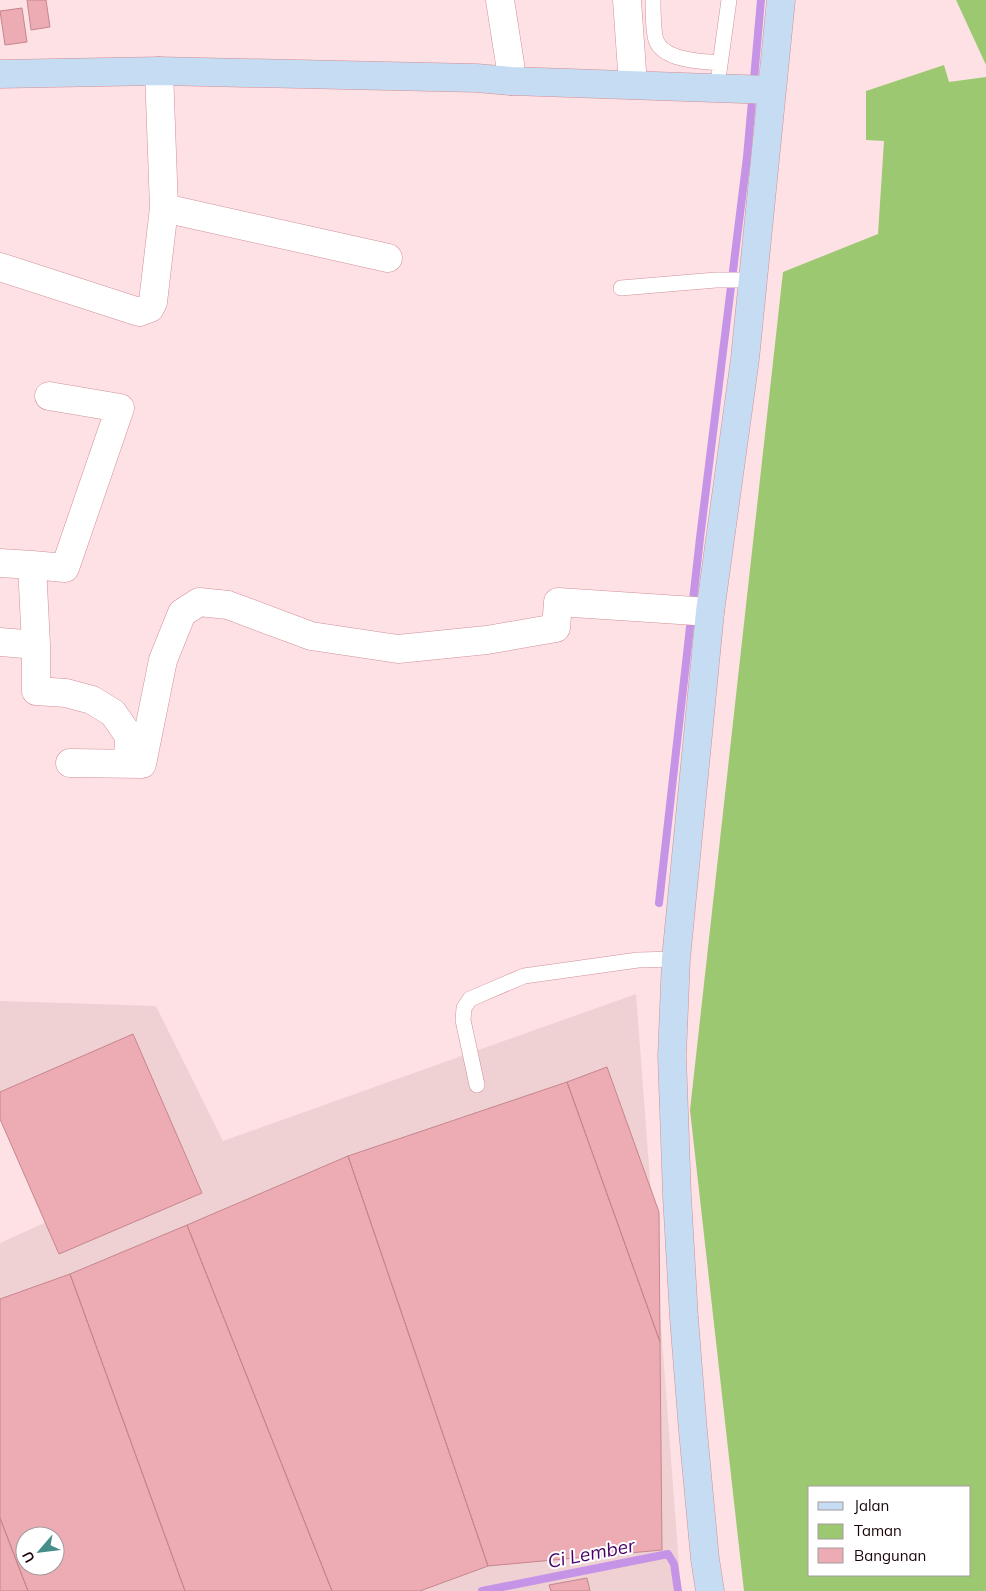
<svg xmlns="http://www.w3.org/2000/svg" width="986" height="1591" font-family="Mulish,sans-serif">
<rect width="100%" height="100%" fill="#fee1e4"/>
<path fill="#efd1d4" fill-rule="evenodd" d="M636,994L681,1591H0V1243L53,1219L0,1110V1001L156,1006L223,1141ZM25,1536H55V1566H25Z"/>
<path fill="#9dc872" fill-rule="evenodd" d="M956,0H986V65Z
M944,65L949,82L986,77V1591H744L690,1110L783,272L878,234L884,141L866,140V91ZM810,1487H970V1575H810Z"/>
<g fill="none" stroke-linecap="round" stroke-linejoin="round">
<path stroke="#c594e7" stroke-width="8" d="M659,903L700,538L747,157L761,0
M482,1591L668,1554L674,1564L678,1591"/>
</g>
<path fill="#edabb3" stroke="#c5868e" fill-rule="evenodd" d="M27,0H46L50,27L31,30Z
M22,8L27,42L5,45L0,11Z
M133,1034L202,1193L59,1254L0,1119V1092Z
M607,1067L659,1212L660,1342L567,1082Z
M567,1082L660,1342L662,1550L488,1566L348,1156Z
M348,1156L488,1566L420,1591H332L187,1225Z
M187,1225L332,1591H185L70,1274Z
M70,1274L185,1591H28L0,1518V1299ZM25,1536H55V1566H25Z
M0,1518L28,1591H0Z
M587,1578L590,1591H551L549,1585Z"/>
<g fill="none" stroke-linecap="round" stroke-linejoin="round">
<g stroke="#d19099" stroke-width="16">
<path id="lane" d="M653,0C653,12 653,24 655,36C659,61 700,61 720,63
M719,72L729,0
M621,288L716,280H753
M477,1085L463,1020L464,1008L470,999L524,976L638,960L676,959"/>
</g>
<g stroke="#d19099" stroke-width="29">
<path id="street" d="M500,0L510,64L511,81
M627,0L633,85
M164,208L388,258
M0,267L139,312L150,308L153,302L164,208L159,71
M0,563L32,565L36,645L0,642
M32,565L65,568L120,408L49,396
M36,645V691L66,693L92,700L113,713L129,736L128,764
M70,763L142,764L163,660L182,613L199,602L228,605L311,636L398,649L487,640L556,628L558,602L710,612"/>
</g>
<g stroke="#d19099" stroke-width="29">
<path id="secondary" d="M0,74L159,71L476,78L511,81L771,90
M710,1591L705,1559L693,1431L684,1318L677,1196L672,1056L676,959L710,612L745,359L781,0"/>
</g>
<use href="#lane" stroke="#fff" stroke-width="15"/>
<use href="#street" stroke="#fff" stroke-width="28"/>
<use href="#secondary" stroke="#c5dcf2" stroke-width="28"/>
</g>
<g text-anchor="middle" stroke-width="4" stroke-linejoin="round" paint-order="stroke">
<g font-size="19" font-style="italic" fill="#490069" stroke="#fff">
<text transform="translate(591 1553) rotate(-11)" y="7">Ci Lember</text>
</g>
</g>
<rect x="808" y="1486" width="162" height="90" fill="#ffffff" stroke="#a49b9d"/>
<rect x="818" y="1502" width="25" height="8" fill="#c5dcf2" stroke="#a49b9d"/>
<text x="854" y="1511" font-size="15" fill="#1b0509">Jalan</text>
<rect x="818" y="1524" width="25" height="15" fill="#9dc872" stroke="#a49b9d"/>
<text x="854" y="1536" font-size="15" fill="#1b0509">Taman</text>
<rect x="818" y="1548" width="25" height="15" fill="#edabb3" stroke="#a49b9d"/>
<text x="854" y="1561" font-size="15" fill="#1b0509">Bangunan</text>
<g transform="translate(40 1551) rotate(242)"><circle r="24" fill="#ffffff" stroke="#a49b9d"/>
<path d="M0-4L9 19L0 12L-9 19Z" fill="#468d89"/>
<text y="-8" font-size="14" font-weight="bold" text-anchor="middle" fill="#1b0509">U</text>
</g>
</svg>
